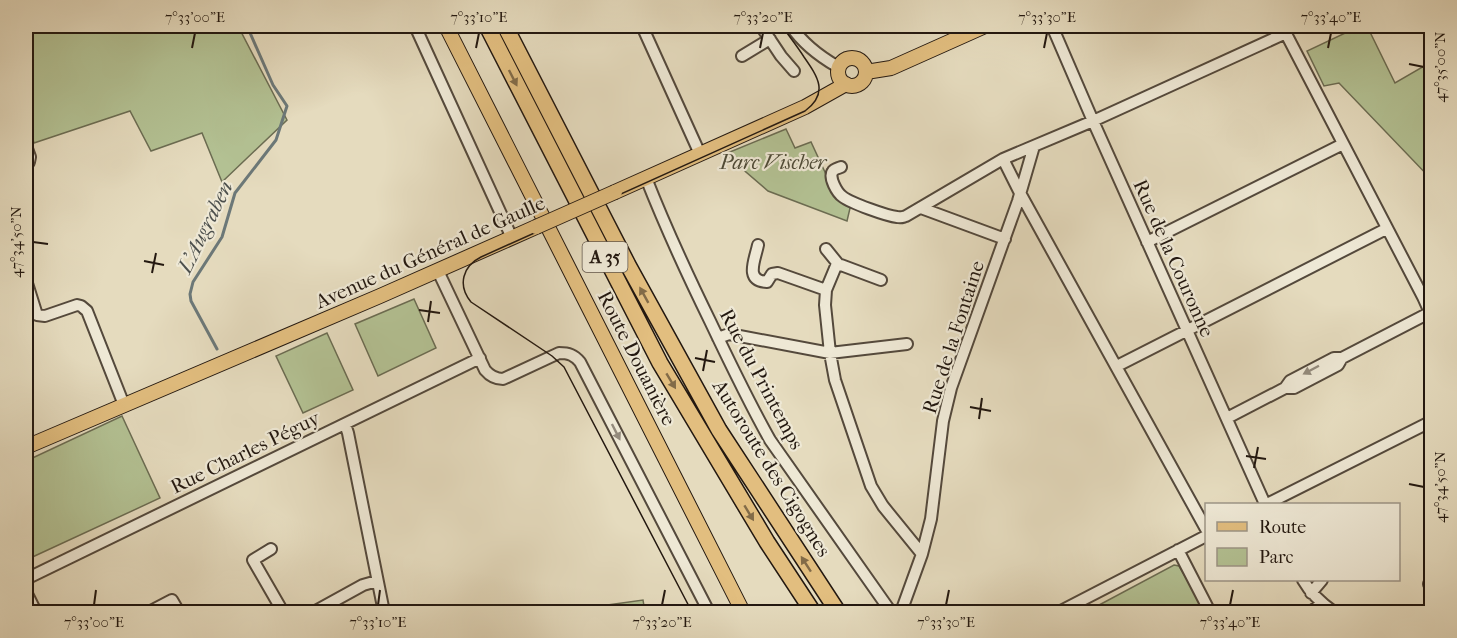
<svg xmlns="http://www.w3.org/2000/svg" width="1457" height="638" font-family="'IM FELL French Canon',serif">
<rect width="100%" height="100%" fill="#e5dbbe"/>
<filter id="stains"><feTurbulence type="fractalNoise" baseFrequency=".00333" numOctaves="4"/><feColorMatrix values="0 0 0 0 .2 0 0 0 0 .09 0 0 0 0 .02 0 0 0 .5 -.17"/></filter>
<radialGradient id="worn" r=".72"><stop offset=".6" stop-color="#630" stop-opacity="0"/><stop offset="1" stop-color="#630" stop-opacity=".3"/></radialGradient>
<path fill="#b3c193" stroke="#6b6c52" stroke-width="1.5" d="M26,26H238L287,120L222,182L202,133L151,151L130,111L34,143L26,114Z
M1360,26H1367L1395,83L1431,62V179L1339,83L1324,86L1307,51Z
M786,129L795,148L811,142L837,198L851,204L847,221L768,191L725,154Z
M414,299L436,348L378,376L355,324Z
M327,333L353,390L303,413L276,356Z
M122,416L160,498L26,560V461Z
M1174,565L1179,566L1206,612H1086Z
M643,600L645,612H579V609Z"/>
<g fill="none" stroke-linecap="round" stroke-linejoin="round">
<path stroke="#6c7878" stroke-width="3" d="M217,349L191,301L190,294L193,282L222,237L235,193L276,140L287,106L273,85L247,26"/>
<g stroke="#54493c" stroke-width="14">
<path id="minor" d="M415,26L512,238
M642,26L700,154
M761,26L781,56L794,71
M791,26C803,44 819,56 838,67
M1052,26L1093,121L1265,504
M1282,26L1423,297L1432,317
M742,56L770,39
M26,146L30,157L29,162H26
M1003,159L1020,193L1206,529
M841,167C839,168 834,169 833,171C828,177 837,193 843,197C851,203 887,216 897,217C902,218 902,217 906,216L1003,159L1093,121L1286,33
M646,178C665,226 687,274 710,321C729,361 748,401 770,440L891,612
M921,208L1005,239
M1147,242L1343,144
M758,245C755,260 744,281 767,282L772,274L778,273L826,290
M826,249L839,265
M438,271L485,370C490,376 495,379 503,379L559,353C569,353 574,355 580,362L709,612
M26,280L37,315L45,316L77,305L81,306L87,311L124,405
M881,280L841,265L836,266L826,290L825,305L830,353L835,380L871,486L883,506L922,554
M718,338L729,334L830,353L907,344
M1342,358L1429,313
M1117,366L1386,229
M1227,418L1285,388L1290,381L1334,358H1342L1338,365L1294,388H1285
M345,424L348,433L384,612
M1267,504L1432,421
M271,549L253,560L283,612
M1178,550L1210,612
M26,579L480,358
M1303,580C1311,594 1321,603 1334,612
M1432,583L1429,584L1432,589
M26,592L36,612
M1311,593L1322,580
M149,612L172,600L179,612
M314,612L363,585L377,581
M901,612L922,554L931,519L943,421L951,388L1018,201L1034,146
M1059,612L1206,536
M1310,612L1322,604"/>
</g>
<g stroke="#231810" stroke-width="16">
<path id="major" d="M446,26L743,612
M838 72a14 14 0 1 1 28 0a14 14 0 1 1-28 0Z
M866,72L891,68L985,26
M615,192L805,107L846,84
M26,447L380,296L536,227"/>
</g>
<g stroke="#231810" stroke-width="18">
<path id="highway" d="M487,26L660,363L767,542L813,612
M505,26L628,265L719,430L838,612"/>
</g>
<use href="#minor" stroke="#eee8d5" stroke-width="10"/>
<use href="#major" stroke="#e2be7f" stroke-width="14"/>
<use href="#highway" stroke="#e2be7f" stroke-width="15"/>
<path stroke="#231810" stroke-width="1.5" d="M692,612L564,367L552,356L471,302C457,285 463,266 481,257L805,111C829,93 818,77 804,57C797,46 789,36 782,26"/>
<g stroke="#231810" stroke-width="16" stroke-linecap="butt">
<path id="major-bridge" d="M536,227L615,192"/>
</g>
<use href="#major-bridge" stroke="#e2be7f" stroke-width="14"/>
</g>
<defs><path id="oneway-solid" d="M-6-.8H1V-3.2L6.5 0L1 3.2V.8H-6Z" transform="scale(1.5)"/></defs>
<g fill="#826b48">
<use href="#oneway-solid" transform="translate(513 78) rotate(63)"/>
<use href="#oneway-solid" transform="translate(644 295) rotate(-119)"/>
<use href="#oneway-solid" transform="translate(671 381) rotate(59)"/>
<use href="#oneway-solid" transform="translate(749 513) rotate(59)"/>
<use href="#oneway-solid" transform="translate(806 564) rotate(-123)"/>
</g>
<g fill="#938a7c">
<use href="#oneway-solid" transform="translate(1311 370) rotate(152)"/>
<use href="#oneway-solid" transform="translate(616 432) rotate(63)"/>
</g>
<path fill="none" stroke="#231810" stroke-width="2" d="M192,48L195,33M476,48L479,33M760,48L763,33M1044,48L1047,33M1328,48L1331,33M1409,64L1424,67M33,242L48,244M144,261L164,265M152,273L156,253M419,310L440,313M428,322L431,301M695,358L715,362M703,371L707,350M970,407L991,411M979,419L982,398M1246,456L1266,459M1254,468L1258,447M1409,484L1424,487M94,605L96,590M378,605L380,590M662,605L665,590M946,605L949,590M1230,605L1233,590"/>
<g text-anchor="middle" stroke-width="4.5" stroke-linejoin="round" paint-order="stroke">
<rect fill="#eee8d5" stroke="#60564b" stroke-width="1.5" x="582.5" y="242" width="45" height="30" rx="4.5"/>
<g font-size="18" font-weight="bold" fill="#231810">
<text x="605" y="263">A 35</text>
</g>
<g font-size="20" font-style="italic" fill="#4e4b37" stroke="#eee8d5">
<text x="773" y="169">Parc Vischer</text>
</g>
<g font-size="20" fill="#231810" stroke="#eee8d5">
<text transform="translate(430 252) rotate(-24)" y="7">Avenue du Général de Gaulle</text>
<text transform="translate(1174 258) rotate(66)" y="7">Rue de la Couronne</text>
<text transform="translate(953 337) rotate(-72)" y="7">Rue de la Fontaine</text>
<text transform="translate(637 358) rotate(63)" y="7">Route Douanière</text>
<text transform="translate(762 379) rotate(62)" y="7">Rue du Printemps</text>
<text transform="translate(245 452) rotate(-26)" y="7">Rue Charles Péguy</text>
<text transform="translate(772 468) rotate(58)" y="7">Autoroute des Cigognes</text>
</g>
<g font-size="21" font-style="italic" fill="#4d504d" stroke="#eee8d5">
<text transform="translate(205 227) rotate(-64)" y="7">L'Augraben</text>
</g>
</g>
<rect width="1457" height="638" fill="none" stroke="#e5dbbe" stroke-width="66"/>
<rect x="1205" y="503" width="195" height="78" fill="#eee8d5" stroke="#9d9586" stroke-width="1.5"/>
<rect x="1217" y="522" width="30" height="9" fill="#e2be7f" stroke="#9d9586" stroke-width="1.5"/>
<text x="1259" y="533" font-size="18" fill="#231810">Route</text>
<rect x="1217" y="548" width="30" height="18" fill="#b3c193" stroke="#9d9586" stroke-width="1.5"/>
<text x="1259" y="563" font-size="18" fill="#231810">Parc</text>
<rect x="33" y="33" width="1391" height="572" fill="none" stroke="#231810" stroke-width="2"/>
<g font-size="15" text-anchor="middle" fill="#231810">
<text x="195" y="22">7°33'00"E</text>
<text x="479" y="22">7°33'10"E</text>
<text x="763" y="22">7°33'20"E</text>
<text x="1047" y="22">7°33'30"E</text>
<text x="1331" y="22">7°33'40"E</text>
<text transform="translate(1440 67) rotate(-90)" y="5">47°35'00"N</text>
<text transform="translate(16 242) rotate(-90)" y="5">47°34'50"N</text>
<text transform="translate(1440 487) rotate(-90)" y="5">47°34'50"N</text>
<text x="94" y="627">7°33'00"E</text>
<text x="378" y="627">7°33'10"E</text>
<text x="662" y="627">7°33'20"E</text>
<text x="946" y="627">7°33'30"E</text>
<text x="1230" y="627">7°33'40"E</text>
</g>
<rect width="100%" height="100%" filter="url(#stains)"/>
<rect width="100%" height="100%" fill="url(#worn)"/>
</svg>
